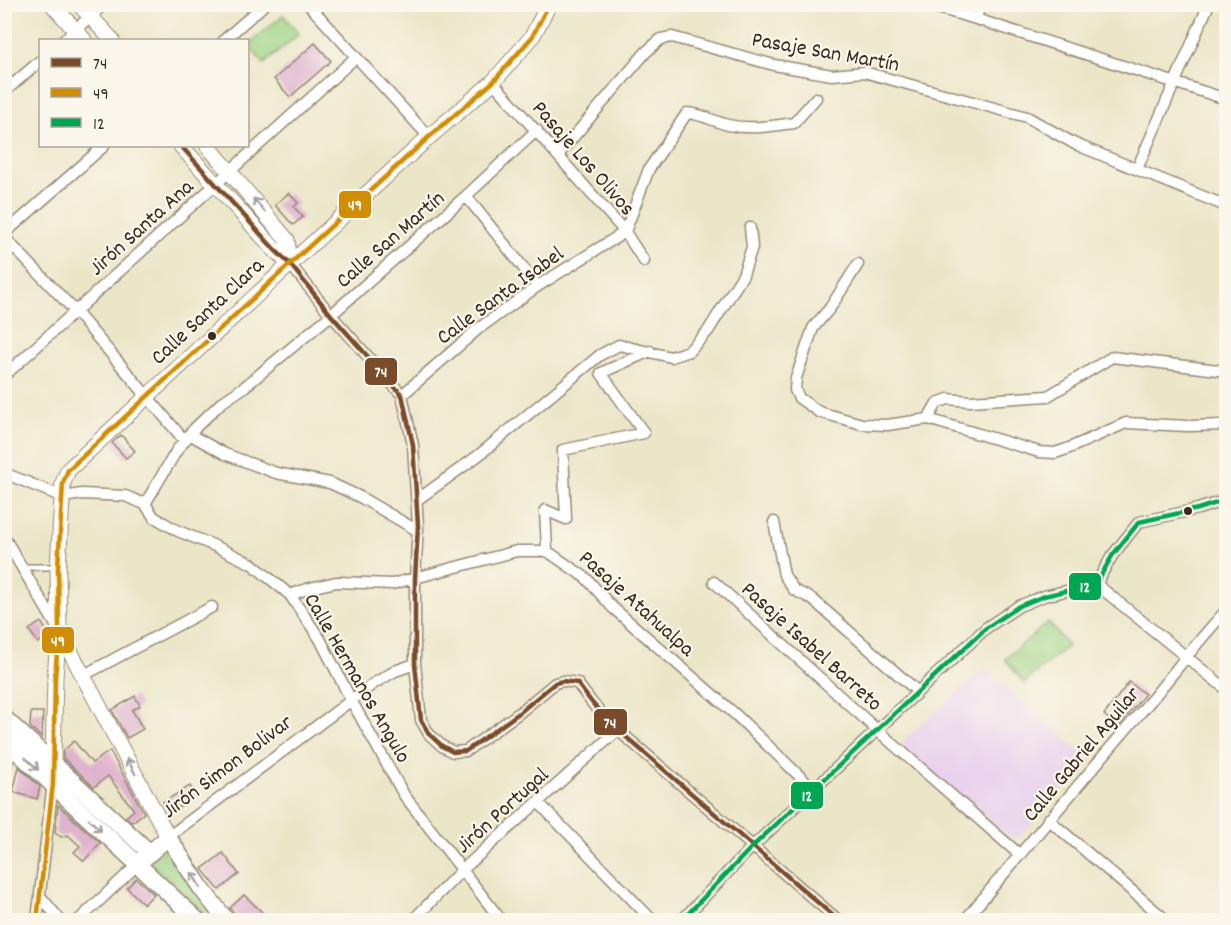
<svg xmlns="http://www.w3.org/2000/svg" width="1231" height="925" font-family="Dekko,sans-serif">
<rect width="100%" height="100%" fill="#fbf7ec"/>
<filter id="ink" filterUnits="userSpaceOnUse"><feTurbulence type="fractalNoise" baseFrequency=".0167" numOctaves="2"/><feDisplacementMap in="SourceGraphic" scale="12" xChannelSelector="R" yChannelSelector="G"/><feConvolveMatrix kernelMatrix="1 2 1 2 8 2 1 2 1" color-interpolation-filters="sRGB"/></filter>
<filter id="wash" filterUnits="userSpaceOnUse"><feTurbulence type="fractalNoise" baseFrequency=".008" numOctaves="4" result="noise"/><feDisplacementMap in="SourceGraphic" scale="24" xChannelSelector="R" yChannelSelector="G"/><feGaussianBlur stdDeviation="1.35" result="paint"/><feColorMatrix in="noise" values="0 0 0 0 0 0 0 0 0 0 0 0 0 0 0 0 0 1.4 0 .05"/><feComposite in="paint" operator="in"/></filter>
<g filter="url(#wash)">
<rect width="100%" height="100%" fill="#ece6c9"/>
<path fill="#e9d2ed" d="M984,669L1085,755L1086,760L1020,837L1011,838L902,748L905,739Z"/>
<path fill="#9dd384" stroke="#6c7e51" stroke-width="1.5" d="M283,15L299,34L264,64L248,45Z
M1048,622L1068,646L1024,683L1005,659Z
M168,846L217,920H213L149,861Z"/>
<g id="blocks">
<path fill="#dfb2cd" d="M315,43L331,61L290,97L274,79Z
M289,193L298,203L294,207L303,217L293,225L275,205Z
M121,435L135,451L126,458L112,443Z
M41,622L49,635L38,643L29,630Z
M1129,682L1145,694L1118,727L1104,715Z
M135,696L140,706L132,710L143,729L127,738L112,710Z
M31,712H43L42,738L30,727Z
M74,741L92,763L110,751L144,813L132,822L126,817L134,810L108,776L94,787L63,758V751Z
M19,767L40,787L37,799L13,792Z
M190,786L196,797L172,811L168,810L163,802Z
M58,805L100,843L84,861L74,852L80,846L68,835L61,837L55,833Z
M223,853L239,874L219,890L202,869Z
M136,878L154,894L144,904L127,888Z
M244,895L261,911L269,921H241L230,908Z"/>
</g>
</g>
<g filter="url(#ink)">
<use href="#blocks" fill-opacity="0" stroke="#948874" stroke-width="1.5"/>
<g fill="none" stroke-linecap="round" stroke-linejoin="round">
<g stroke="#948874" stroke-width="8">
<path id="lane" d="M22,567H57"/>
</g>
<g stroke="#948874" stroke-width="13">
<path id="street" d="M308,4L429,137
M924,4L976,19L1226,99
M976,19L980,4
M64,40L104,4
M224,40L265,4
M493,82L625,232L644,261
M4,92L40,61
M558,155L646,52L661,39L672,37L774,65L832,75L864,72L1027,117L1075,144L1226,206
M1137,169L1209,4
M466,196L538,286
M4,234L104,146
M4,237L75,311L184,440
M290,264L331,315L402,395L413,445L418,526L415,579V664L421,720L429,734L442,746L453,752L466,751L519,713L555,683L563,681L577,683L593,704L618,730L838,920
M858,264L830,308L813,328L796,378L795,390L799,398L819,412L862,424L887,425L928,419L1039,452L1055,453L1067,449L1126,423L1188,426L1226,425
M4,376L356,57
M402,395L478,329L538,286L625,232L649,169L687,113C702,114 713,121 728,125C750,130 772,126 794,123L816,98
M928,419L937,403L948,399L970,401L1048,396L1112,357L1226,371
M189,434L225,454L276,473L330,483L360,497L418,531
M4,473L63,497L82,494L125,496L145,504L154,517L178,531L215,546L252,564L290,595L320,639L351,700L404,795L501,920
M417,500L479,455L600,355L619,345L671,357L689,351L708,331L743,275L752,247L750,228
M145,504L177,450L194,429L221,403L243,388L331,315L466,196L537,130
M774,522L784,575L794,590L812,599L917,691
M4,537L57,627
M547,551L545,510L566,519L563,450L644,433L601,373L650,351
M714,582L877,730L1020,855
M1096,584L1226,689
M290,595L310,588L336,582L392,584L517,551H547L586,578L612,607L736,715L814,790
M84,675L212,607
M538,802L652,920
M1048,819L1166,920
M168,837L373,684L395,671L415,664
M40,896L60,920
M37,920L53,781
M79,920L137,865
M413,920L461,871L618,730
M682,920L752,847L986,628L1019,606L1044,596L1096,584L1112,556L1139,522L1198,509L1226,500
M965,920C1027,846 1089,772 1153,698C1177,669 1200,638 1226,611"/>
</g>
<g stroke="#948874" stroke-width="17">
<path id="secondary" d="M52,4L84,40
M79,4L112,40
M181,146L275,250L290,264
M208,146L287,240L290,264
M59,630L168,837
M53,762L55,677L59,630L58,567L63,483L68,470L290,264L429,137L493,82L532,37L549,4
M4,766L13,734"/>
</g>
<g stroke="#948874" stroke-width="19">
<path id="primary" d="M4,718L150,853
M4,739L197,920
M142,860L168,837L201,888L226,920"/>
</g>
<use href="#lane" stroke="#fff" stroke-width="5"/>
<use href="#street" stroke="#fff" stroke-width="10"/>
<use href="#secondary" stroke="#fff" stroke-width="15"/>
<use href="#primary" stroke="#fff" stroke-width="16"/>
<g stroke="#fbf7ec" stroke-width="9">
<path id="bus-1" d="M181,146L275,250L290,264L331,315L402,395L413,445L418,526L415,579V664L421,720L429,734L442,746L453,752L466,751L519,713L555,683L563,681L577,683L593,704L618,730L838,920"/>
</g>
<g stroke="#fbf7ec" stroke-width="9">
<path id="bus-2" d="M37,920L53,784L55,677L59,630L58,567L63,483L68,470L290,264L429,137L493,82L532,37L549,4"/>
</g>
<g stroke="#fbf7ec" stroke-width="9">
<path id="bus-3" d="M682,920L752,847L986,628L1019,606L1044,596L1096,584L1112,556L1139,522L1198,509L1226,500"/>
</g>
<use href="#bus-1" stroke="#7a4b2a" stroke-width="4.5"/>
<use href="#bus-2" stroke="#d18d06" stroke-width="4.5"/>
<use href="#bus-3" stroke="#00a651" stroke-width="4.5"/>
</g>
<defs><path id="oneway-shaft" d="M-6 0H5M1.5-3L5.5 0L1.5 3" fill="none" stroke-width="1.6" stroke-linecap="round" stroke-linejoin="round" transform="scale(1.5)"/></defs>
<g stroke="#a79f9a">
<use href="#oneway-shaft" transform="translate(259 205) rotate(-130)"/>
<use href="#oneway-shaft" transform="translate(32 764) rotate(43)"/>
<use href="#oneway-shaft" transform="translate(131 766) rotate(-118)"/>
<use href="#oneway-shaft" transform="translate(95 825) rotate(44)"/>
<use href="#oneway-shaft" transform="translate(196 880) rotate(-122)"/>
</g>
</g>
<g fill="#3b2a1e" stroke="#fbf7ec" stroke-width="2">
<circle cx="212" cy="336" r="5"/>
<circle cx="1188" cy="511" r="5"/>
</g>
<g text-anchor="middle" stroke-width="4.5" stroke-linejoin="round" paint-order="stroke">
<g font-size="22" fill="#3b2a1e" stroke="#fbf7ec">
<text transform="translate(826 50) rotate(10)" y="8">Pasaje San Martín</text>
<text transform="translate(585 157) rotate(49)" y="8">Pasaje Los Olivos</text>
<text transform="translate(140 226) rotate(-42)" y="8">Jirón Santa Ana</text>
<text transform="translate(389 238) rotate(-41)" y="8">Calle San Martín</text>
<text transform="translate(499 294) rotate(-36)" y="8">Calle Santa Isabel</text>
<text transform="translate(206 310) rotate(-43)" y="8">Calle Santa Clara</text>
<text transform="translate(638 602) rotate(42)" y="8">Pasaje Atahualpa</text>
<text transform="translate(813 645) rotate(42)" y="8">Pasaje Isabel Barreto</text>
<text transform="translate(359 677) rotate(60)" y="8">Calle Hermanos Angulo</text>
<text transform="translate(1080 753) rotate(-50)" y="8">Calle Gabriel Aguilar</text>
<text transform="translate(226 765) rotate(-37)" y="8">Jirón Simon Bolivar</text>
<text transform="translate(501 809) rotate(-42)" y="8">Jirón Portugal</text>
</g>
</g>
<g stroke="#fbf7ec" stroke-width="2">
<rect x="338" y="190" width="34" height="29" rx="6" fill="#d18d06"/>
<rect x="364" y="357" width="34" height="29" rx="6" fill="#7a4b2a"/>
<rect x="1068" y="572" width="34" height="29" rx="6" fill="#00a651"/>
<rect x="41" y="626" width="34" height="28" rx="6" fill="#d18d06"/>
<rect x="593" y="708" width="35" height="28" rx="6" fill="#7a4b2a"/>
<rect x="790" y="781" width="34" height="29" rx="6" fill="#00a651"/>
</g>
<g font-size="16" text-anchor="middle" font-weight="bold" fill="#fff">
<text x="355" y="210">49</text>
<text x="381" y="377">74</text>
<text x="1085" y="592">12</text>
<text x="58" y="646">49</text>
<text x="610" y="728">74</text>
<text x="807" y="801">12</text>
</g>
<rect width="1231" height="925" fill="none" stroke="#fbf7ec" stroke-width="24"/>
<rect x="39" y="39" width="210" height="108" fill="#fbf7ec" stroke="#aea59a" stroke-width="1.5"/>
<rect x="51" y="58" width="30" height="9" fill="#7a4b2a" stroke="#aea59a" stroke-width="1.5"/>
<text x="93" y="69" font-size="18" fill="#3b2a1e">74</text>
<rect x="51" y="88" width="30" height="9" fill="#d18d06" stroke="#aea59a" stroke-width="1.5"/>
<text x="93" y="99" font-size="18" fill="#3b2a1e">49</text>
<rect x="51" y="118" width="30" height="9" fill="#00a651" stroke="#aea59a" stroke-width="1.5"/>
<text x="93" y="129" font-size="18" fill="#3b2a1e">12</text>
</svg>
